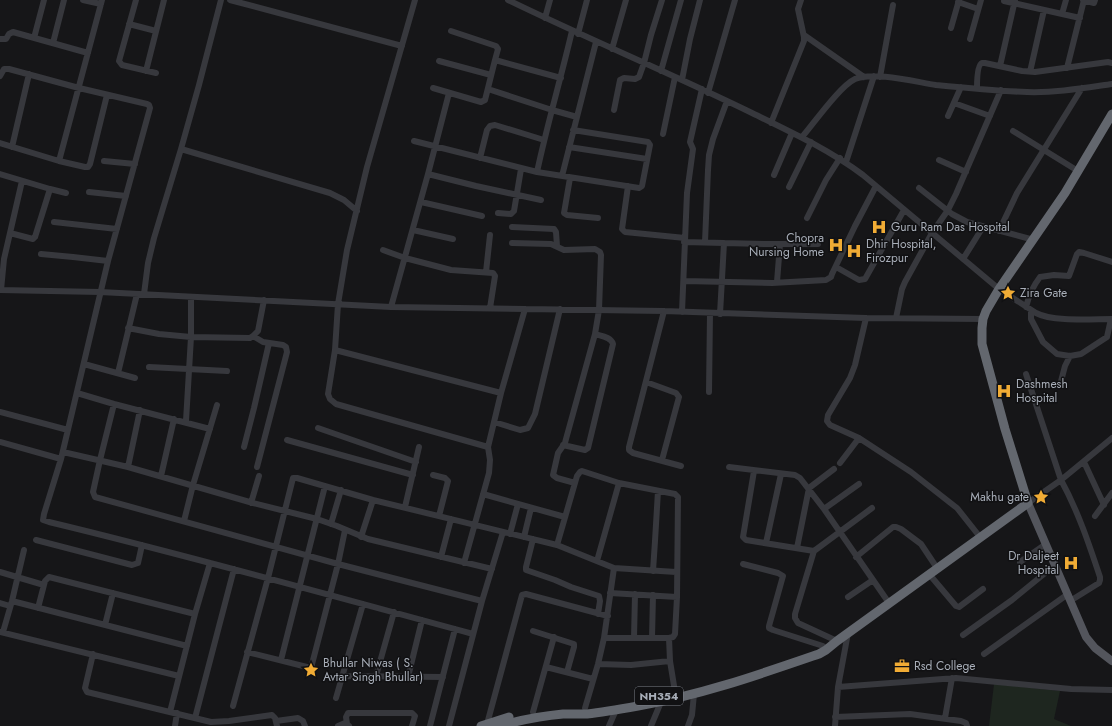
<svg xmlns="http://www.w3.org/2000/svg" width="1112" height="726" font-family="Jost,sans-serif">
<rect width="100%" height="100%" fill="#161618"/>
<path fill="#1e261f" d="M994,684L1060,691L1054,719L1071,726H989Z"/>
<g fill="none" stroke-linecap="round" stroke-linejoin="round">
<path stroke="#37383d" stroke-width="6" d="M83,0L101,4
M136,0L119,61L122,65L156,73
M230,0L402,46
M415,0L367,167L347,250L338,304L335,350L328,394L330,399L336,404L488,447
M508,0C588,39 670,73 750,112C789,131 828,149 863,175L999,289L1036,313C1053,322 1091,319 1112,319
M1083,0L1094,3L1095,0
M1004,1L1080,18
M958,2L978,9
M1062,14L1066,0
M545,18L550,0
M129,24L156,31
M951,28L959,0
M451,31L496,46L498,49L495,60L561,78
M578,34L587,0
M804,35L864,77
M34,38L44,0
M0,39H6L9,34L13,32L88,53
M970,39L981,0
M53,43L64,0
M612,49L626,0
M439,61L491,75
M1000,66L1015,0
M1067,68L1084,0
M146,71L164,0
M661,71L681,0
M1030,72L1044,10
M0,76L4,69H9L79,88L147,104L149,105L150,108L108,261L61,459L44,514L43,520L49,522C191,556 332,596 473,634
M880,77L893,5
M682,80L690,39L700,0
M433,88L481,102L485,100L495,60
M977,88C977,83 977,65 982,63C983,63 984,63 985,63L1022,71L1035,72L1108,62L1112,63
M488,89L552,110L577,117
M708,93L735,0
M954,103L990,116
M614,110L620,80L624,78L635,79L639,77L644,63L651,35L662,0
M948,116L961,87
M771,123L804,41V37L798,9L801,0
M1013,131L1078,171
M663,134L675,77
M802,137C814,123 840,86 855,79C873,71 916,82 936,85C966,88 997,91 1027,92C1055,93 1084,88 1112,84
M414,141L537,172L639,188L642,186L650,145L648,142L573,130
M0,143L59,161L85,167H88L90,164L107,95
M12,147L29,74
M569,147L647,159
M181,149L330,193L344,200L357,211
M480,158L487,130L490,126L495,125L544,140
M939,160L966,172
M59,161L102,0
M104,161L135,164
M846,162L874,76
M537,172C547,125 561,78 572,31
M0,174L50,189
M428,174L476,186L541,200
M774,175L792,133
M562,176L596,42
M570,178L564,213L567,215L598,218
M628,186L622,229L625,232L685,238
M789,187L811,142
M919,188L952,214L967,222L1034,240
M89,192L126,196
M421,202L482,216
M498,213L511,214L514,211L521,169
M807,218L826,180L840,158
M54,222L117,229
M512,227L554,229L556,232L557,246
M413,230L453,239
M999,231L1017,193L1082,88
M10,233L33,239L35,237L50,189L66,193
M684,242L765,244H818
M705,242L708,170L709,155L713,139L727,101
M512,243L551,244L564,250L595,249L600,252L601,255L599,310L595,334L566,439L565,443L558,453L553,475L557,478L575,483
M383,250L405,258L451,270L493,273L495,276L490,308
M41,254L73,257L108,261
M963,259L983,227
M836,267L859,280L865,279L904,210
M486,272L490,235
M684,281L772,283L826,280L831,277L832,274L855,226L876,186
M777,282L780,244
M0,290L100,292L391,307L664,311L866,318L983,319
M1,290L4,259L22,181
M144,294L148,263L154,238L181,149L199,85L221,0
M391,307L428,174L449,93
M1026,307C1029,295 1033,286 1040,277L1054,275L1069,276L1077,254L1079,252L1084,253L1112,262
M1031,310V319L1043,342L1057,354L1070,356L1081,354L1107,337L1111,319
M664,311L629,447V450L633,453L681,466
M682,312L687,193L693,149L690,142L702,89
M720,314L724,243
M866,318L855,365L850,378L828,415L827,421L830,425L859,438L911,472L957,508L980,537
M896,318L902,289L905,282L932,233L948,210L956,194L1001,90
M128,328L159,334L191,337L250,338L253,336L258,331L264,300
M253,336L263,342L283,345L286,347L287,352L257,467
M335,350L501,393
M84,364L135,378
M149,367L227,371
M118,373L137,294
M1026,374L1061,480C1078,511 1089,544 1100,577V580L1099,583L1070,601
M646,382L676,393L679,397L662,460
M1060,385L1065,366L1070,356
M709,392L710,313
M77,393L114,404L210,429
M114,404L100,460L93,492L95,497L338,564L482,601
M0,412L68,430
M186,421L191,337V297
M494,422L520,430L528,428L535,414L560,309
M318,428L416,462
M287,440L413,475
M0,442L61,459
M563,445L585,450L588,448L613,344C611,337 601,336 595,334
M244,447L254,408L269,343
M63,452L128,467L253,503L317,519L337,526L368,539L492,569
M1084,462L1104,505
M840,463L859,438
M128,467L140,410
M729,467L795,475L800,478L824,509L889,603
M754,471L743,537L746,540L814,551
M433,475L445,478L448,481L439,516
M161,476L174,419
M483,494L565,517
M251,503L259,476
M1028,503L1061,480L1112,438
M405,507L419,447
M824,509L859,484
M1095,516L1112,493
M184,521L193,485L217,405
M331,524L341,490
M510,534L518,504
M361,537L373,500
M524,537L531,508
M533,539L526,567V570L555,580L571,587L599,596L600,601L598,614
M36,540L132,565L138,563L142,545
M766,543L781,474
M557,545L577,476L580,472L582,471L619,483L675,494L678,497L677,597L675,634L673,637L669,638H604
M797,548L809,488L834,469
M441,557L451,519
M856,557L893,527H896L901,529L921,544L937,568
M597,561L619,483
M1020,562L1046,544
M464,563L489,473L490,460L488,447L501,393L525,309
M743,564L778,573L783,576L769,626V628L773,630L823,646
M653,571L655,541L658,491
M0,572L44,585
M929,574L956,606L959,607L983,589
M610,593L677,597
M848,597L873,580
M12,601L187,646
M0,603L10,606
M38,608L45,581L49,577L195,614
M105,625L113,593
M533,631L574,644V647L567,672
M0,632L179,676
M3,632L12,601L24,550
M963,635L1012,600L1055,565
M634,638L635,594
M652,638L653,595
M669,638L670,661L676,698
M837,641L798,623L795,618V614L814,551L872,508
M247,652L311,668L338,564L345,530
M93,654L85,688L87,692L211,722L229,721L272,715L275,718L277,726
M984,654L1068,594
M281,660L325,486
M598,664L631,665L670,661
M546,667L593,679
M342,676L443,677
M376,676L394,612
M408,677L422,620
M838,687L956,678L1071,689L1112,690
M336,698L363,604
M233,706L268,578L293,478H297L373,500L557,545L614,568L676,572
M585,708L598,664L604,638L614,568
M170,712L195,614L210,563
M533,712L554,637
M835,717L910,714L961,721L966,723L967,726
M195,718L234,569
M945,718L952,678
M276,721L298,718L303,721L305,726
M347,724L346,717L348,713H412L415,716L412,726
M487,724L522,595L526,594L608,616
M175,726L177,713
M338,726L345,723L349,726
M430,726L455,629
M449,726L482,601L503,532
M609,726L616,710
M651,726L661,702
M688,726L692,715L694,694
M835,726L838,687L848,633"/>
<path stroke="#53555c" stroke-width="8" d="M1028,503L1086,637L1095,648L1112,661"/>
<path stroke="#63676e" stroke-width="9" d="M481,726L509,717
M500,726C520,720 542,716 563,714C571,714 579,714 587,714C604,712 621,709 638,706C701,695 758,675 819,654L826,650L837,641L1028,503L1005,429L982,344V328L983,319L986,311L999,289L1065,193L1112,114"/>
</g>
<defs>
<g id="hospital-bare" transform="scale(1.2)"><path d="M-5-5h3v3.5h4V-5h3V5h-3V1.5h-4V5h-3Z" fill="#f1ac35" stroke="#111113" stroke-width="2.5" paint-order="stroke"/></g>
<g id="sight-bare" transform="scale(1.2)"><path d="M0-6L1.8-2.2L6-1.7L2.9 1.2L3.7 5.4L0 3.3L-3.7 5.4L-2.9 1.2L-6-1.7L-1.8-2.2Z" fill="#f1ac35" stroke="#111113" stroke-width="2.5" paint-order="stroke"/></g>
<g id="office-bare" transform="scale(1.2)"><path d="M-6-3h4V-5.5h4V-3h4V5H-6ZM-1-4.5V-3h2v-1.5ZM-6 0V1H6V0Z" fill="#f1ac35" stroke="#111113" stroke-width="2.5" paint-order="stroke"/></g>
</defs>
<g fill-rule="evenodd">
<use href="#hospital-bare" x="879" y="227"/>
<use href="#hospital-bare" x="836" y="245"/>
<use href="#hospital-bare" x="854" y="251"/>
<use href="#sight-bare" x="1008" y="293"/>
<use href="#hospital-bare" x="1004" y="391"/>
<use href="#sight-bare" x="1041" y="497"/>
<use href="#hospital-bare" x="1071" y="563"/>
<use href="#office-bare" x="902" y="666"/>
<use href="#sight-bare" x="311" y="670"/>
</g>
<g text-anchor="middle" stroke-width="3" stroke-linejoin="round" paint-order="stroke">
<rect fill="#111113" stroke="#7b7f86" stroke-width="1" x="635" y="687" width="48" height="18" rx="3"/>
<g font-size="11" font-weight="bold" fill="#a8aeb8">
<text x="659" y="700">NH354</text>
</g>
<g font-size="12" fill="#a8aeb8" stroke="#111113" text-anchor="start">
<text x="891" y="231">Guru Ram Das Hospital</text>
<text x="824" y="242" text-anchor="end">Chopra<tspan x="824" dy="14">Nursing Home</tspan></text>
<text x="866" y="248">Dhir Hospital,<tspan x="866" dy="14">Firozpur</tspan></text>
<text x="1020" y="297">Zira Gate</text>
<text x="1016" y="388">Dashmesh<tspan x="1016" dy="14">Hospital</tspan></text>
<text x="1029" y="501" text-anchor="end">Makhu gate</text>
<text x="1059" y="560" text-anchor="end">Dr Daljeet<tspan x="1059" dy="14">Hospital</tspan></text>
<text x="323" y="667">Bhullar Niwas ( S.<tspan x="323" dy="14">Avtar Singh Bhullar)</tspan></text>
<text x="914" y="670">Rsd College</text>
</g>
</g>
</svg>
